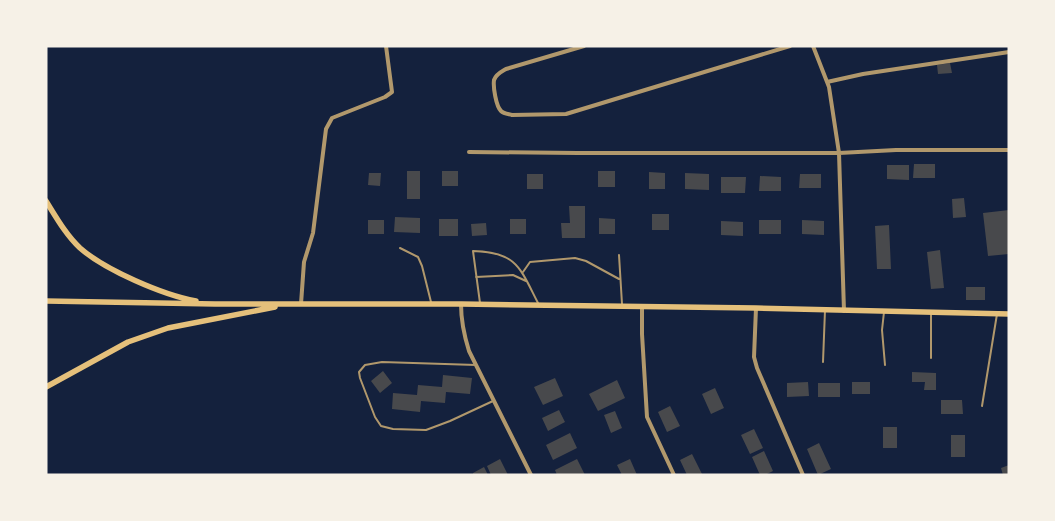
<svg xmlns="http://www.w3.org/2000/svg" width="1055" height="521" font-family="Montserrat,sans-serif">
<rect width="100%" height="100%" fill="#14213d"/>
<path fill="#48494c" d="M950,63L952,73L938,74L937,65Z
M914,164H935V178H913Z
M887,165H909V180L887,179Z
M407,171H420V199H407Z
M442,171H458V186H442Z
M598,171H615V187H598Z
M649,172L665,173V189H649Z
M369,173H381L380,186L368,185Z
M685,173L709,174V190L685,189Z
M527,174H543V189H527Z
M800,174H821V188H799Z
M760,176L781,177V191H759Z
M721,177H746L745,193H721Z
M964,198L966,217L953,218L952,199Z
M569,206H585V238H562L561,223H570Z
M1009,210V254L988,256L983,213Z
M652,214H669V230H652Z
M395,217L420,218V233L394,232Z
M599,218L615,219V234H599Z
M439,219H458V236H439Z
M510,219H526V234H510Z
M368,220H384V234H368Z
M759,220H781V234H759Z
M802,220L824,221V235L802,234Z
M721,221L743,222V236L721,235Z
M486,223L487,235L472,236L471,224Z
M889,225L891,269H877L875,226Z
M940,250L944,288L931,289L927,252Z
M966,287H985V300H966Z
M383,371L392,383L380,393L371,381Z
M912,372L936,373V390H924L925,382H912Z
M443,375L472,378L470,394L446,392L445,403L421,401L420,412L392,409L393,393L417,395L418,385L442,387Z
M555,378L563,396L543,405L534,387Z
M617,380L625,398L598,411L589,394Z
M808,382L809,396L787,397V383Z
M852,382H870V394H852Z
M818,383H840V397H818Z
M715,388L724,408L711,414L702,394Z
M941,400H962L963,414H941Z
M670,406L680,426L667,432L658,412Z
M559,410L565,422L548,431L542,418Z
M615,411L622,428L611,433L604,415Z
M883,427H897V448H883Z
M754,429L763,448L750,454L741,435Z
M570,433L577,448L553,460L546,445Z
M951,435H965V457H951Z
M819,443L831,469L818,475L807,449Z
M764,451L773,471L765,475H760L752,457Z
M692,454L702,474L700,475H687L680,460Z
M500,459L508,475H491L487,466Z
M577,459L585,475H557L555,470Z
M630,459L637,475H622L617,465Z
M1009,465V475H1003L1001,468Z
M484,467L488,475H473V473Z"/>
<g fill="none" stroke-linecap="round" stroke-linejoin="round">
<path stroke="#b1986c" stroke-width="2" d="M400,248L418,257L422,266L431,302
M619,255L622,304
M523,272L530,262L575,258L586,261L619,279
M476,277L513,275L526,281
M480,303L473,251C517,252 520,268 538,303
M884,312L882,330L885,365
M931,313V358
M823,362L825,310
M476,365L382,362L365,365L359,372L360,378L375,417L381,426L393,429L426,430L450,421L493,401
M982,406L997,314"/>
<path stroke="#b1986c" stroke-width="4" d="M584,46L506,69C501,72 496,74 494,80C493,87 496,106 501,111C504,114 509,114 512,115L566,114L790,46
M813,46L829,87L839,153L844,311
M827,82L863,74L1009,52
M469,152L578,153H839L896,150H1009
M301,304L304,262L313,233L326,129L332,118L385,97L392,92L386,46
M461,304C461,321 464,335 469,351L531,475
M642,307V334L647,417L674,475
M756,308L754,357L757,368L803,475"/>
<path stroke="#e5c07b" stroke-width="5.5" d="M46,201C56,217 66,235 80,248C105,270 163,295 196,301
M46,301L215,304H461L756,308L1009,314
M46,387L128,342L168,328L275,307"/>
</g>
<rect width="1055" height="521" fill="none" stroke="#f6f1e7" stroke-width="95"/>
</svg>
